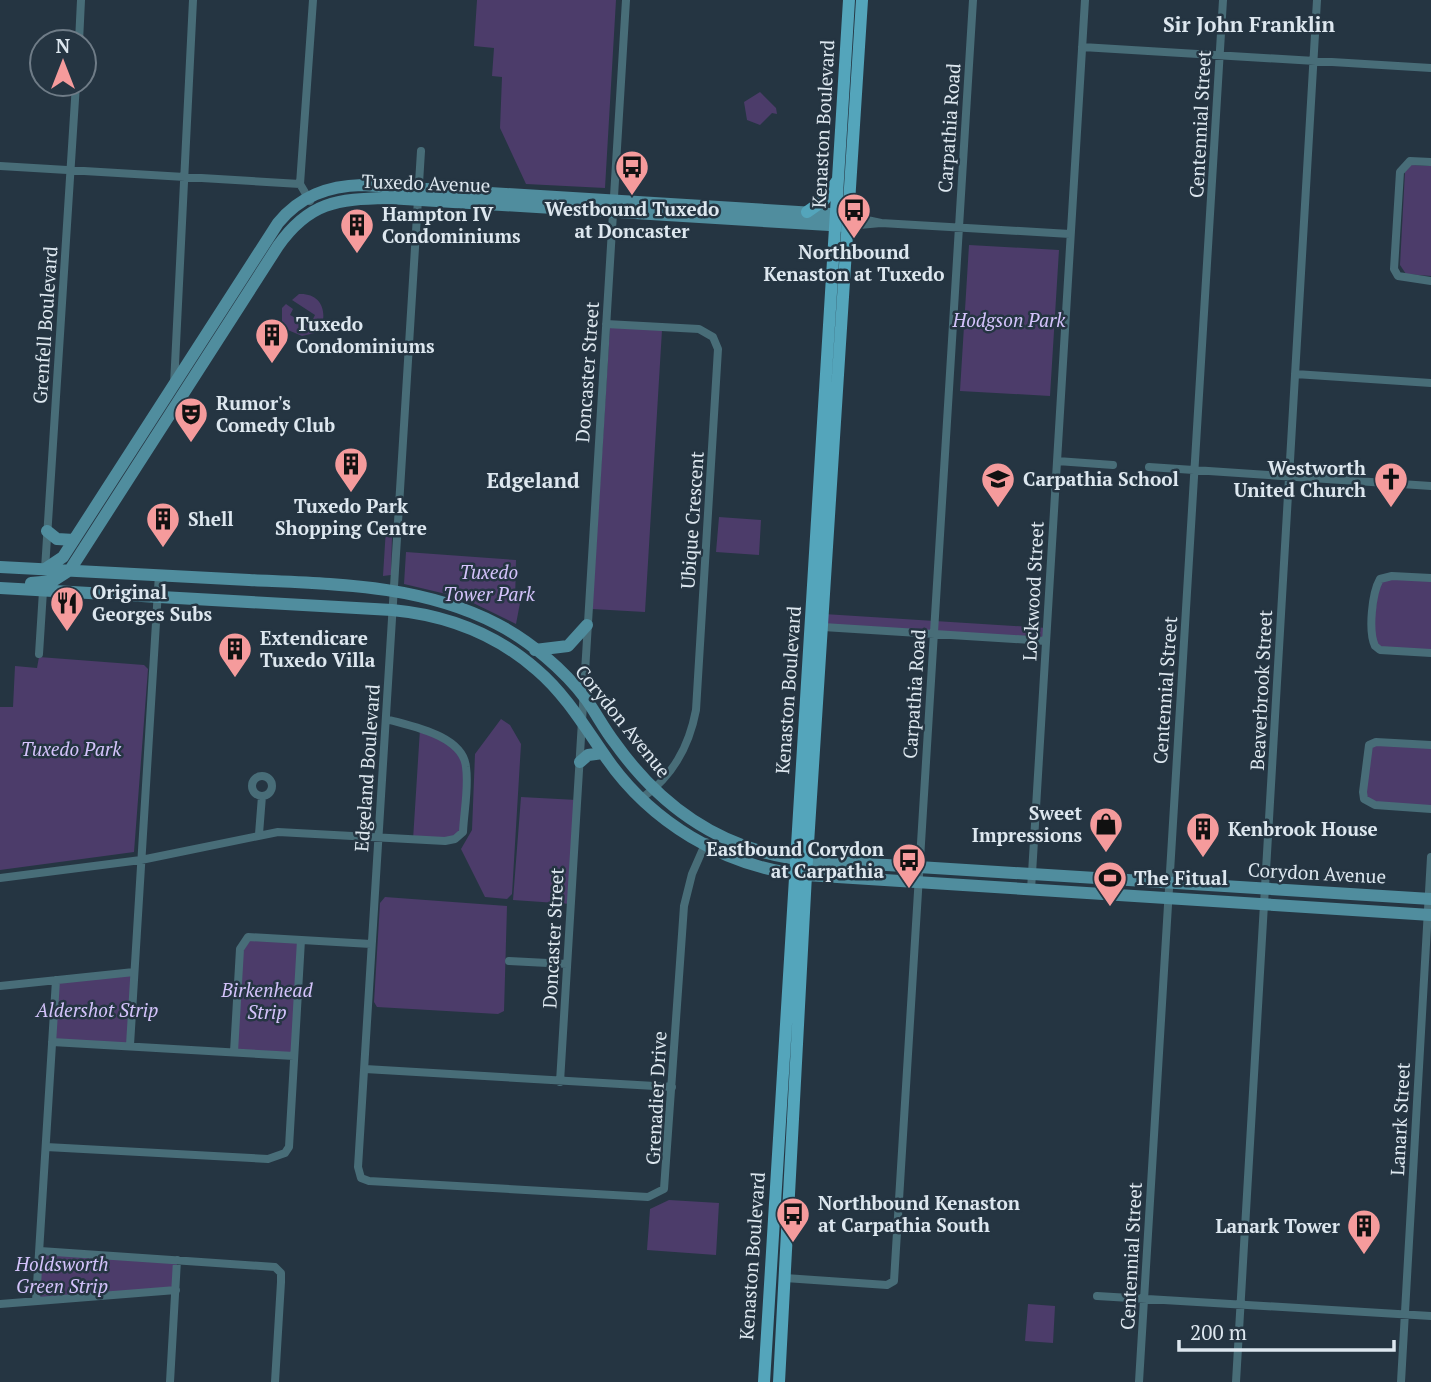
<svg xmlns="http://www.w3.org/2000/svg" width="1431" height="1382" font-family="'PT Serif',serif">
<rect width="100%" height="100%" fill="#253542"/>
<path fill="#4c3c6a" d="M477,0H616L605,188L526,184L500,128L502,77L492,76L494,48L474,46Z
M760,92L776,108L777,114L772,113L760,125L747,120L744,102Z
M1411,165L1431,166V276L1406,274L1400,265L1405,172Z
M969,245L1059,250L1050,396L960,391Z
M299,294C318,293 327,307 322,325L313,319L315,315L292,300Z
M286,304L293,309L290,315L316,329L315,333L302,336L288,330L282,322V308Z
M610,327L662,330L645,612L592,609Z
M719,517L761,520L759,555L716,552Z
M386,528L392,536L391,575L383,576Z
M406,552L516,560L515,603H520L516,624L463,598L404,584Z
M1431,578V653L1380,650L1372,635L1380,579Z
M824,614L1047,628L1046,641L823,627Z
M39,657L144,665L148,669L134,852L0,870V707H13L15,666L37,668Z
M501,719L510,725L521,744L512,894L507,899L485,897L461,849L472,830L475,754Z
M420,729L450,744L466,766L463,832L455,839L413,840Z
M1369,745H1431V809L1375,805L1363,792Z
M521,797L577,800L571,904L513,900Z
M385,897L507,906L504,1011L498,1014L377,1007L374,1002L380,903Z
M248,937L301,940L294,1056L234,1052L240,949Z
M134,972L130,1045L52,1042L56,980Z
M669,1200L719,1203L716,1255L647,1250L650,1209Z
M40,1251L177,1260L176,1290L37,1301Z
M1028,1304L1055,1306L1053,1343L1025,1341Z"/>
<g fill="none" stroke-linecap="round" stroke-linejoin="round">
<path stroke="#486d78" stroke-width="8" d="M79,42L81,0
M1082,47L1431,68
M421,151L358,1167L361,1178L369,1181L648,1197L664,1189L684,906L692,874L706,842
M1431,162L1410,161L1400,172L1394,269L1398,276L1431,281
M0,166L300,184
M310,201L300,184L313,0
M848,216L881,223
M848,226L881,223L1070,234
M606,324L699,329L713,337L718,349L696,710C689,747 673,776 642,798
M1295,374L1431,383
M174,385L193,0
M1057,461L1113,465
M1149,467L1431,486
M45,569L76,84
M1431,578L1392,576L1380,579C1372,593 1368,631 1375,646L1380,650L1431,653
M823,627L1046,641
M39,654L43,591
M1431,745L1376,742L1369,745L1363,792L1364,799L1375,805L1431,809
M252 786a10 10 0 1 1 20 0a10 10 0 1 1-20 0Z
M259,834L262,796
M0,878L141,860L278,832L445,841L455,839L463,832C464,811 469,787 466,767C463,735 410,726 386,719
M1031,890L1085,0
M509,961L567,964
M0,986L134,972
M52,1042L294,1056
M130,1045L159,574
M234,1052L240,949L248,937L371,944
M365,1069L672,1087
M560,1082L626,0
M46,1147L268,1159L285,1153L289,1147L301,940
M40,1251L275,1267L281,1273V1282L275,1382
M785,1278L887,1285L894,1281L973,0
M1097,1296L1431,1316
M36,1301L56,980
M0,1304L176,1290
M170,1382L177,1260
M1139,1382L1223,0
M1236,1382L1317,0
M1401,1382L1431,857"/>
<path stroke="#508d9e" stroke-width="12" d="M47,531L57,539L74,540
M0,567C83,571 166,575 249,580C333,584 420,584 497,624C530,641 564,670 586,699C596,713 604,729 615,743C662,809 725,852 807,860L1431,899
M45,569L63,557L278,223C300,196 328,186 362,185L847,215
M31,583L53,581L70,570L278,246C309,202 337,199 388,198L846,226
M0,588L392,610C446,615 496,634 537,670C564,693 583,724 603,753C648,821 725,868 806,875L1431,915
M535,650L568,646L587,625
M580,762L588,755L603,753"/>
<path stroke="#54a5bb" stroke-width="12" d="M807,212L824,200L837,181
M764,1382L849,0
M779,1382L806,875L862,0"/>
</g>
<defs>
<g id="bus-pin" transform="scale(1.75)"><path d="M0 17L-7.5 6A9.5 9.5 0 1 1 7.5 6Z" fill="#f59b9c" stroke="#253542"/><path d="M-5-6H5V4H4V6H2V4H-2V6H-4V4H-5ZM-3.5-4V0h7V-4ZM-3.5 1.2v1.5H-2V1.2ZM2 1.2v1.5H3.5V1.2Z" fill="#111"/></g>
<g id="building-pin" transform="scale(1.75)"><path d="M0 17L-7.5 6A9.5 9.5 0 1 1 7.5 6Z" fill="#f59b9c" stroke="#253542"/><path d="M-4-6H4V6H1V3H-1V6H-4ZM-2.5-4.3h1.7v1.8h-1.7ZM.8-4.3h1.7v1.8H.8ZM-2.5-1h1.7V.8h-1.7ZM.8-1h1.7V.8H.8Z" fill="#111"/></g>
<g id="theatre-pin" transform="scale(1.75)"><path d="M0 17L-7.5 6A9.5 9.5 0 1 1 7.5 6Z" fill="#f59b9c" stroke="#253542"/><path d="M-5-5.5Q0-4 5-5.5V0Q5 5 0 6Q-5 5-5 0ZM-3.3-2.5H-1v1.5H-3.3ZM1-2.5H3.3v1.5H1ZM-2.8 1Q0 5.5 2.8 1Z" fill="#111"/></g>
<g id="school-pin" transform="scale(1.75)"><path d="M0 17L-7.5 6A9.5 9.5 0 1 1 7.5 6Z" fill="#f59b9c" stroke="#253542"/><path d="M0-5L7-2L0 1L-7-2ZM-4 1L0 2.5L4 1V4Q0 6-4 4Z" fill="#111"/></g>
<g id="church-pin" transform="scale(1.75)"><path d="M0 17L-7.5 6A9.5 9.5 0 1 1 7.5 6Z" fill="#f59b9c" stroke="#253542"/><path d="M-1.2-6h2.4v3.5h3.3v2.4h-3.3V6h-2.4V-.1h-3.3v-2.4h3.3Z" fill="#111"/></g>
<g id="restaurant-pin" transform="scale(1.75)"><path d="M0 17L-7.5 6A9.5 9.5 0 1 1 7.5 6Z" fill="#f59b9c" stroke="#253542"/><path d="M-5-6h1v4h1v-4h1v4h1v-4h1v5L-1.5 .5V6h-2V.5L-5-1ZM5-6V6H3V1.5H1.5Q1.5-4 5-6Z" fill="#111"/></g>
<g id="shop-pin" transform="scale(1.75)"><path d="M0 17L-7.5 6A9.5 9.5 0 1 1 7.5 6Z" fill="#f59b9c" stroke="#253542"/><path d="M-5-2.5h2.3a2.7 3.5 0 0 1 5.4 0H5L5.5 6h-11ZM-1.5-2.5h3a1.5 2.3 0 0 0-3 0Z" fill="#111"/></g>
<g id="stadium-pin" transform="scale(1.75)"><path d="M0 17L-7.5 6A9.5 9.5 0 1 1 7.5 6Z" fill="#f59b9c" stroke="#253542"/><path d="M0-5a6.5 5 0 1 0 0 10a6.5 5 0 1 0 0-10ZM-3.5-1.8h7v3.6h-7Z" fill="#111"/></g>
</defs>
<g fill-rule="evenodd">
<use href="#bus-pin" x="632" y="167"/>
<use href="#bus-pin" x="854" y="210"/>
<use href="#building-pin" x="357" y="225"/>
<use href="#building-pin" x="272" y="335"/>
<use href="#theatre-pin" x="191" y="414"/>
<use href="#building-pin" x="351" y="464"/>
<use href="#school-pin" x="998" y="479"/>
<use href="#church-pin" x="1391" y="479"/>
<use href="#building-pin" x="163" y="519"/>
<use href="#restaurant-pin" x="67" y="603"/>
<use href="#building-pin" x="235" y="649"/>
<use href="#shop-pin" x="1106" y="824"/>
<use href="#building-pin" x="1203" y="829"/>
<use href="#bus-pin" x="909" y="860"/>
<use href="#stadium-pin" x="1110" y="878"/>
<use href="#bus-pin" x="793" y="1214"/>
<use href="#building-pin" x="1364" y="1226"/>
</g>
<g text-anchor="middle" stroke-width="5" stroke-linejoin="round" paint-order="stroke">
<g font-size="19" fill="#dde7ef" stroke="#253542">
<text transform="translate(823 124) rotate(-87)" y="7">Kenaston Boulevard</text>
<text transform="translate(1200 124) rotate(-87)" y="7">Centennial Street</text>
<text transform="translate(949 128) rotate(-86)" y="7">Carpathia Road</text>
<text transform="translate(426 183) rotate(2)" y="7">Tuxedo Avenue</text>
<text transform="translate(45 325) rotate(-86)" y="7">Grenfell Boulevard</text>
<text transform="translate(587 372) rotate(-86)" y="7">Doncaster Street</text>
<text transform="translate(692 520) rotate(-86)" y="7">Ubique Crescent</text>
<text transform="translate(1033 591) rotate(-87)" y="7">Lockwood Street</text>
<text transform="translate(788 690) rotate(-86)" y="7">Kenaston Boulevard</text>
<text transform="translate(1165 690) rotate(-86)" y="7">Centennial Street</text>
<text transform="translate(1261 690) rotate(-87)" y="7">Beaverbrook Street</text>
<text transform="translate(914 694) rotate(-86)" y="7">Carpathia Road</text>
<text transform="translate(623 721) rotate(51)" y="7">Corydon Avenue</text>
<text transform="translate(367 768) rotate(-86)" y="7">Edgeland Boulevard</text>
<text transform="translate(1317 873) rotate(3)" y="7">Corydon Avenue</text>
<text transform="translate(553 938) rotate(-87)" y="7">Doncaster Street</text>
<text transform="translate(656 1098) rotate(-87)" y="7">Grenadier Drive</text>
<text transform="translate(1400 1119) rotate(-87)" y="7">Lanark Street</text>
<text transform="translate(752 1256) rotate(-86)" y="7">Kenaston Boulevard</text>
<text transform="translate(1131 1256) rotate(-87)" y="7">Centennial Street</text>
</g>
<g font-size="19" font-weight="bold" fill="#dde7ef" stroke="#253542" text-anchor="start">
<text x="632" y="216" text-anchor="middle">Westbound Tuxedo<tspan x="632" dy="22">at Doncaster</tspan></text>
<text x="382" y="221">Hampton IV<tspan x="382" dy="22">Condominiums</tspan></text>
<text x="854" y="259" text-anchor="middle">Northbound<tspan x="854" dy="22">Kenaston at Tuxedo</tspan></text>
<text x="296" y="331">Tuxedo<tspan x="296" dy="22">Condominiums</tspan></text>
<text x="216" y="410">Rumor's<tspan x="216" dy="22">Comedy Club</tspan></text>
<text x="1366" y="475" text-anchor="end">Westworth<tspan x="1366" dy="22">United Church</tspan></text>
<text x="1023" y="486">Carpathia School</text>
<text x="351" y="513" text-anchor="middle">Tuxedo Park<tspan x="351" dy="22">Shopping Centre</tspan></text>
<text x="188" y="526">Shell</text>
<text x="92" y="599">Original<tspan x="92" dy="22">Georges Subs</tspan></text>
<text x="260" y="645">Extendicare<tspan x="260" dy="22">Tuxedo Villa</tspan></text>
<text x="1082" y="820" text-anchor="end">Sweet<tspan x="1082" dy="22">Impressions</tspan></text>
<text x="1228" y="836">Kenbrook House</text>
<text x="884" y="856" text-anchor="end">Eastbound Corydon<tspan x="884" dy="22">at Carpathia</tspan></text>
<text x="1134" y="885">The Fitual</text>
<text x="818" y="1210">Northbound Kenaston<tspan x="818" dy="22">at Carpathia South</tspan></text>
<text x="1340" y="1233" text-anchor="end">Lanark Tower</text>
</g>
<g font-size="19" font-style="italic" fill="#d4c3fb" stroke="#253542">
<text x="1009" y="327">Hodgson Park</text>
<text x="489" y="579">Tuxedo<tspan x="489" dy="22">Tower Park</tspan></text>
<text x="71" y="756">Tuxedo Park</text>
<text x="267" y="997">Birkenhead<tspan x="267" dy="22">Strip</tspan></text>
<text x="97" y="1017">Aldershot Strip</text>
<text x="62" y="1271">Holdsworth<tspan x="62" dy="22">Green Strip</tspan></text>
</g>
<g font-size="21" font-weight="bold" fill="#dde7ef" stroke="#253542">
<text x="1249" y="32">Sir John Franklin</text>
<text x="533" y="488">Edgeland</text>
</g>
</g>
<g transform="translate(63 63)"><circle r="33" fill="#253542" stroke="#6f7c87" stroke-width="2"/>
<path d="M0-5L12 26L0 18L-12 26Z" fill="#f59b9c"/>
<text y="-10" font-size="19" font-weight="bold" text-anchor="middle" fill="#dde7ef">N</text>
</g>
<path d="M1179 1340v10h215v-10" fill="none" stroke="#dde7ef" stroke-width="3.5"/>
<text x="1190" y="1340" font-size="21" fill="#dde7ef" stroke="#253542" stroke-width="5" paint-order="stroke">200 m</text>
</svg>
